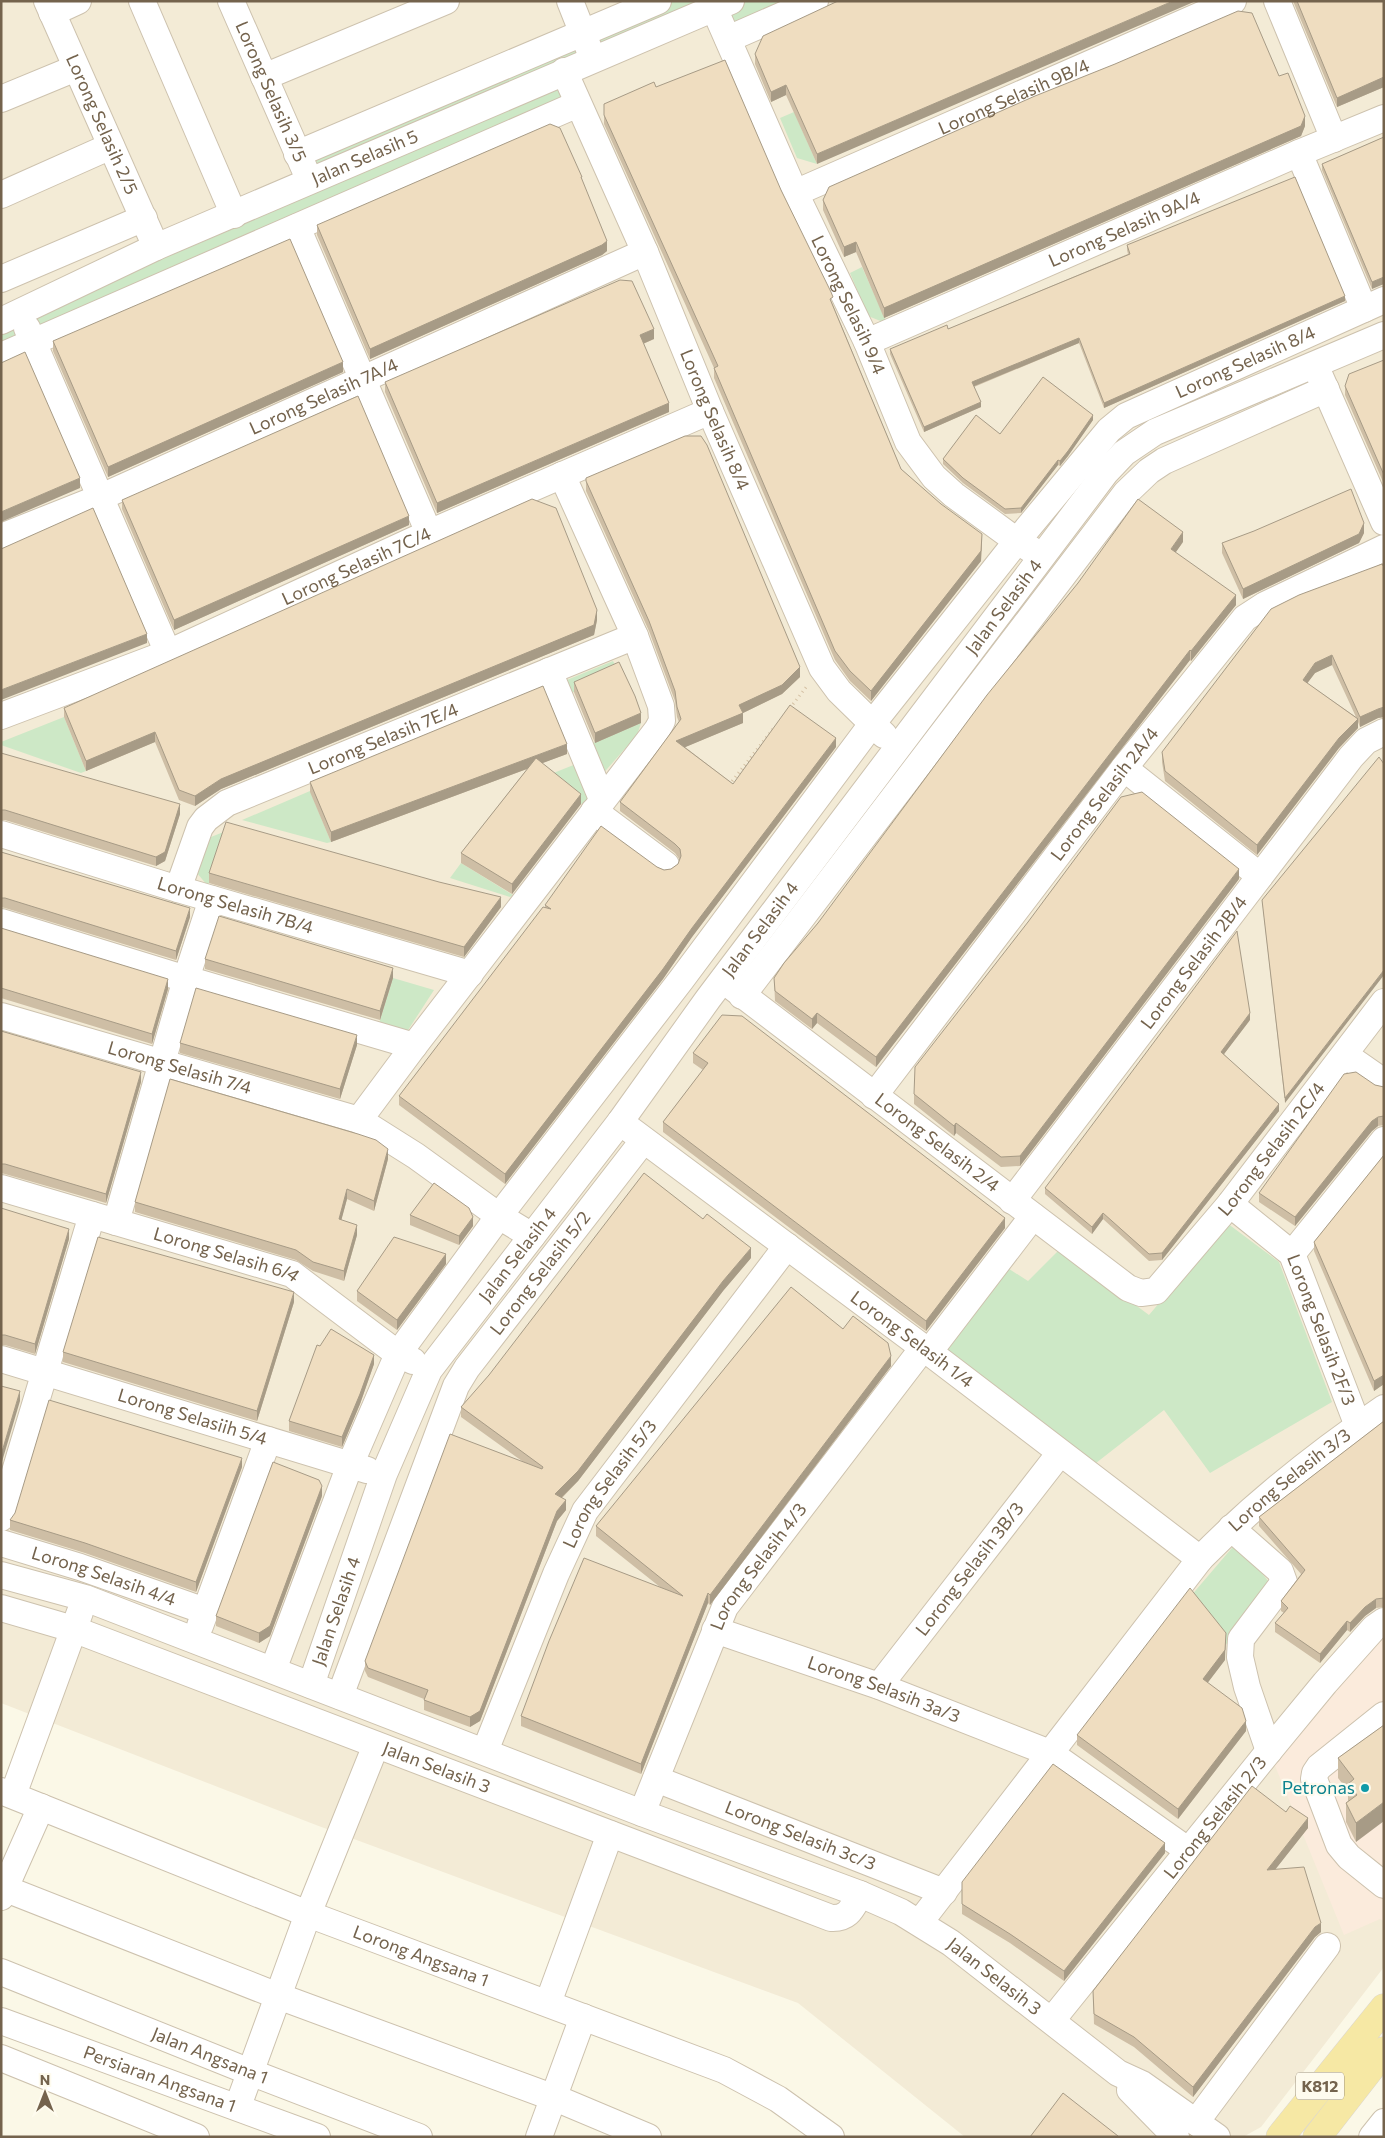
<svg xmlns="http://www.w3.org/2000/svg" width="1385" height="2138" font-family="Commissioner,sans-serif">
<rect width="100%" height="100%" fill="#fbf8e7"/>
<path fill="#f3ebd6" d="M1,1H1384V1967L1261,2127L1243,2137H965L798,2003L316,1825L1,1703Z"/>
<path fill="#fbebdc" d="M1384,1621V1921L1380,1919L1344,1935L1269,1751Z"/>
<path fill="#cde8c6" d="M658,1H815L728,39L714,9L564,72L578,104L1,356V321L309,182L297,154Z
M794,112L817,164L797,158L780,118Z
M862,267L886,321L883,322L868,316L850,273Z
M613,661L619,672L567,695L562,682Z
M64,717L86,771L81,773L1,745V742Z
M641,723L637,735L600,777L588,745Z
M576,764L591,793L583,805L546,776Z
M310,791L331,842L327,843L242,820Z
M226,831L208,886L196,872L206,839Z
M461,863L513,895L510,897L450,878Z
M393,978L434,990L401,1041L376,1033Z
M1227,1223L1279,1262L1332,1402L1210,1473L1164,1410L1096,1463L945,1350L1006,1267L1028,1281L1060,1249L1149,1315Z
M1237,1542L1277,1592L1232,1651L1190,1597Z"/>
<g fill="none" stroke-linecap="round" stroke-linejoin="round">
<g stroke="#cdc2ae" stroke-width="28">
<g id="minor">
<path id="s1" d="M47,1L156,247"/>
<path d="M142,1L234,215"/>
<path id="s2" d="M231,1L305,170"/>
<path d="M570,1L589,49"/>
<path d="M1277,1L1334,139"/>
<path id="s3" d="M714,8L795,193L867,342L908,442L934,477L954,495L1017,541L1032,550"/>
<path d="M52,13L78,1"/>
<path d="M728,39L815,1"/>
<path id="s4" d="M564,71L645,252L710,411L822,668L839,691L884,735"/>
<path d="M264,77L446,1"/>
<path d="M1,99L76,68"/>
<path d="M1299,153L1364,309"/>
<path d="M297,154L658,1"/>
<path id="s5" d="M795,193L1233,1"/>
<path d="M1,195L111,146"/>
<path d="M297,227L429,533"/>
<path d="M1,279L144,218"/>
<path id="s6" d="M1,321L156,247L731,1"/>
<path d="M27,328L168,653"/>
<path id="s7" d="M867,342L1299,153L1384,118"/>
<path d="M1,356L578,104"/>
<path d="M1319,374L1384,522"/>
<path id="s8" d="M1,537L99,498L645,252"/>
<path d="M549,671L602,799"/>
<path id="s9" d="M1,716L168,653L429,533L710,411"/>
<path d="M1124,768L1260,876"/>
<path d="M594,811L666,865"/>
<path id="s10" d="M1,834L178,889L470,974"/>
<path id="s11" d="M178,889L200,827L206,819L227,803L635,636"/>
<path d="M1,922L186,979L414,1046"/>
<path id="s12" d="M723,980L1128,1288L1141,1293L1156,1291L1230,1204L1384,1002"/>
<path d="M742,996L1126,493L1149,471L1164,461L1326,389"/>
<path id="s13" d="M1,1016L359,1120L416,1156L499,1216L532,1236"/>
<path d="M1345,1055L1384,1082"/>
<path id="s14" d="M874,1096L1124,768L1245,618L1265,605L1384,548"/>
<path d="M359,1120L414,1046L657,730L662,721L661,706L635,636L562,475"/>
<path id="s15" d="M620,1122L929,1352L1200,1559"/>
<path id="s16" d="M1,1188L292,1274L398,1354L413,1361"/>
<path id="s17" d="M1012,1201L1351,757L1366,741L1384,732"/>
<path id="s18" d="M1230,1204L1292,1254L1358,1426"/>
<path d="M116,1222L186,979L212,899"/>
<path d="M1292,1254L1384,1140"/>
<path d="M929,1352L1033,1216"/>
<path id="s19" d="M1,1359L367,1470"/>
<path d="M1,1518L92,1215"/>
<path d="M1231,1528L1280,1571L1284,1582L1241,1639L1240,1657L1247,1687L1269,1751"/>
<path id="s20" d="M1,1543L80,1567L205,1611"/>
<path id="s21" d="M1,1575L85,1598L642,1813L860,1894L901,1912L951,1943L1118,2073L1142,2084L1217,2137"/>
<path id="s22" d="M1,1608L73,1629L831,1918C849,1919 852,1908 860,1894"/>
<path d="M200,1626L268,1440"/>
<path id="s23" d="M715,1630L879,1686L1050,1753L1189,1851"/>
<path id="s24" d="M273,1670L350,1465L398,1354L499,1216L681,980L872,724L1017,541L1109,430L1126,416L1384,300"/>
<path id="s25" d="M311,1685L384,1474L429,1370L620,1122L708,999L1106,472L1124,453L1155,432L1384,335"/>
<path id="s26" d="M879,1686L1060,1453"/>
<path id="s27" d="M340,1696L456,1386L467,1368L643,1141"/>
<path d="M1384,1715L1319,1767L1315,1773L1314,1779L1339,1845L1349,1857L1384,1885"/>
<path id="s28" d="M485,1751L556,1574L585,1511L787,1246"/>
<path id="s29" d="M656,1779L944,1892"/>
<path id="s30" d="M1,1791L308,1914L724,2070L778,2099L831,2137"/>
<path d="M13,1795L80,1612"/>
<path id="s31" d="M642,1813L725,1607L923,1348"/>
<path d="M1,1887L278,1996L560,2100L648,2137"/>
<path d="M1,1897L41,1807"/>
<path id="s32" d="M920,1922L1200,1559C1256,1502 1318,1453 1384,1408"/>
<path id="s33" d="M1,1972L250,2072L419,2137"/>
<path d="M548,2003L610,1834"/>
<path id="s34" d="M1052,2020L1269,1751L1325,1683L1374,1628L1384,1621"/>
<path id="s35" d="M1,2021L317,2137"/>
<path d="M1,2058L196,2137"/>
<path d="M1130,2090L1176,2137"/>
<path d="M238,2106L308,1914L376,1745"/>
<path d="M1196,2122L1327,1946"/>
<path d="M539,2137L583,2017"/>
<path d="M1372,2137L1384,2122"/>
</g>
</g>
<g stroke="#dbd6d1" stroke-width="29">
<path id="major" d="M1280,2137L1384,2008
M1317,2137L1384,2051"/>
</g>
<path stroke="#d4c0a3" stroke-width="3" stroke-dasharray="1 4" stroke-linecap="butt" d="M790,708L807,686
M729,785L773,729"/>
<use href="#minor" stroke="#fff" stroke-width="26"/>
<use href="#major" stroke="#f6e8a4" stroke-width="28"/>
</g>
<path fill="#cebea5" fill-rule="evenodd" d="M838,1L817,164L786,95L771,102L755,64V54Z
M1293,1H1384V87L1337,107Z
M1279,76L1305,126L1301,136L884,318L856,252L844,257L823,210V200Z
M656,87L781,190L833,305L901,469L982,544L981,561L871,701L850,681L835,660L714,378V368L604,124V104Z
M1384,137L1372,289L1322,170V164Z
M582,182L607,251L602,255L370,359L317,235V225Z
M1127,245L1345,301L1104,408L1079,343L974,387L981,407L924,432L890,354V349L948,329L1128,254L1127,250Z
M654,339L643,344L669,412L437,513L385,392V382Z
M53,341L343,372L108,477L53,351Z
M1384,360V484L1345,395V386Z
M1093,420L1068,456L1060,466L1058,465L1021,513L1005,514L963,483L943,464V459L1000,434Z
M586,481L800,677L782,694L743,713V723L685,747L733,784L836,747L692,937L663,979L505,1184L399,1105V1096L545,907V905L657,867L664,870L671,869L678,864L680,860L675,853L620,811V802L679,722L677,717L675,701L649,631L586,491Z
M122,500L409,525L174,630L122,509Z
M1364,533L1359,543L1243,599L1222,553V543Z
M1183,542L1175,553L1236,605L1191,661L1190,660L876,1067L817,1023L812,1029L775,1001L774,978L818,923Z
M1384,567V717L1378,718L1360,727L1358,722V728L1339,748L1257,855L1165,781L1162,762V752ZM1332,665L1356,717L1307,683L1315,673Z
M597,620L594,635L221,789L195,806L179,800L155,742L86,771L64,717V708Z
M574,682L641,723L595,743L574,692Z
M1,753L180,814L165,861L156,866L5,820H1Z
M567,754L542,763L581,804L512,894L461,863V853L527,769L331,842L310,792V782Z
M1384,764L1285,1103L1262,900Z
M1,852L190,917L176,960L5,908L1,907Z
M209,873L501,907L464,957L209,883Z
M1239,879L1020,1166L1001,1167L956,1133L954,1136L914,1104V1094Z
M1,928L168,989L152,1044L1,998Z
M205,959L393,978L380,1020L205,969Z
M1250,1020L1224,1054L1279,1111L1162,1260L1149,1261L1103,1219L1092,1234L1045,1194V1188Z
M1,1031L141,1082L106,1203L5,1174L1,1173Z
M180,1043L357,1045L340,1099L180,1053Z
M693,1053L1005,1228L926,1331L663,1132V1122L703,1070L693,1063Z
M1375,1085L1384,1087V1125L1378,1126L1372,1131L1295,1226L1259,1202V1193Z
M1384,1155V1384L1374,1391L1314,1251V1242Z
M388,1159L374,1211L347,1199L341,1220L357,1235L344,1281L313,1271L296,1260L135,1212V1202Z
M1,1208L69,1239L35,1354L5,1345H1Z
M410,1215L473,1226L459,1245L410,1225Z
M751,1258L723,1291L578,1481L562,1498L566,1510L557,1521L480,1721L470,1727L424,1710V1699L368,1677L365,1671V1661L522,1461L461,1417V1407Z
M446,1264L397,1330L357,1301V1291Z
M294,1302L257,1421L63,1362V1352Z
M843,1329L891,1366L710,1605L708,1603L641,1774L521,1726V1716L660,1587L596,1536V1526Z
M320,1346L374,1364L360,1404L342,1447L289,1431V1421Z
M1384,1421V1607L1376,1608L1365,1616L1350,1632L1347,1630L1320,1663L1275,1632V1623L1284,1613L1281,1611V1601L1301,1574L1259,1526V1517Z
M242,1467L196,1592L85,1553L10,1530V1520Z
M322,1496L270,1636L259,1643L216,1626V1616Z
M1225,1660L1207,1683L1246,1731L1178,1819L1077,1745V1735Z
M1384,1725L1356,1842L1346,1822V1803L1348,1801V1791L1338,1778V1758Z
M1286,1812L1308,1828L1275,1869L1321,1932L1315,1937L1193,2097L1134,2047L1094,2024L1093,1991Z
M1165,1853L1064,1981L1010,1943L962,1914V1882Z"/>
<path fill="#a79b86" d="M1173,1H1196L817,164V154Z
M1384,77V87L1337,107V98Z
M786,85V95L771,102V92Z
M1305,116V126L1301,136L884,318V308Z
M607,241V251L602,255L370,359V349Z
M856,242V252L844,257V247Z
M1384,277V284L1372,289V282Z
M1345,296V301L1104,408V403Z
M654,329V339L640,345V335Z
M1079,338V343L972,387V382Z
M343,362V372L108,477V467Z
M981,402V407L924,432V427Z
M669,403V412L437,513V503Z
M1093,415V420L1068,456L1060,466V461Z
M1058,460V465L1021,513V508Z
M80,478V488L1,522V512Z
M409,516V525L174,630V620Z
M1364,523V533L1359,543L1243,599V589Z
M1183,532V542L1171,559V549Z
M982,534L981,561L871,701V691Z
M1236,595V605L1191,661V651Z
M597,610V620L594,635L221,789L195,806V796L221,779Z
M147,634V643L1,700V690Z
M1190,650V660L876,1067V1057Z
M1332,655V665L1315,673L1303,689V680L1315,663Z
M800,667V677L782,694L743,713V723L676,751V741L739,705Z
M1384,707V717L1378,718L1360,727V717L1378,709Z
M641,713V723L595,743V733Z
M1358,719V728L1339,748L1257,855V845L1339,738Z
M155,732V742L86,771V761Z
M836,738V747L692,937L663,979L505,1184V1174Z
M567,744V754L331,842V832Z
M581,794V804L512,894V884Z
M180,804V814L165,861L156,866V857Z
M1239,869V879L1020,1166V1156Z
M501,897V907L464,957V947Z
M190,908V917L176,960V951Z
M393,968V978L380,1020V1011Z
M1384,970V975L1285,1103V1098Z
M168,979V989L152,1044V1034Z
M817,1013V1023L812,1029V1019Z
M1250,1013V1020L1221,1058V1052Z
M357,1035V1045L340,1099V1089Z
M141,1072V1082L106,1203V1194Z
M1279,1104V1111L1162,1260V1253Z
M1378,1117V1126L1372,1131L1295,1226V1217L1372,1121Z
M956,1123V1133L954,1136V1126Z
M388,1149V1159L374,1211V1201Z
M347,1189V1199L339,1229V1219Z
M1103,1213V1219L1092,1234V1227Z
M473,1217V1226L459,1245V1236Z
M1005,1218V1228L926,1331V1321Z
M357,1225V1235L344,1281V1271Z
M69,1229V1239L35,1354V1344Z
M751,1248V1258L723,1291L578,1481L555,1504V1494L723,1281Z
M446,1254V1264L397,1330V1320Z
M294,1292V1302L257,1421V1411Z
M374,1355V1364L360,1404L342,1447V1437Z
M891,1356V1366L710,1605V1595Z
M1384,1375V1384L1374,1391V1381Z
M20,1391V1401L1,1465V1455Z
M242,1458V1467L196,1592V1582Z
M322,1486V1496L270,1636L259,1643V1633Z
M566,1500V1510L557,1521L480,1721L470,1727V1717L557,1511Z
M708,1593V1603L641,1774V1764Z
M1376,1599V1608L1365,1616L1350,1632V1623L1365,1607Z
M1347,1621V1630L1320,1663V1654Z
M1226,1633L1225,1660L1203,1689V1679Z
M1246,1721V1731L1178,1819V1809Z
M1384,1802V1821L1356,1842V1823Z
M1308,1818V1828L1267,1880V1870Z
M1165,1843V1853L1064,1981V1971Z
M1321,1923V1932L1315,1937L1193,2097V2087L1315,1927Z"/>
<path fill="#efddc0" stroke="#a79b86" d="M838,1H1173L817,154L786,85L771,92L755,54L763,36Z
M1297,1H1384V77L1337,98Z
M1238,11L1252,13L1279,76L1288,73L1305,116L1301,126L884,308L856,242L844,247L823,200L829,187L1035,96L1115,64Z
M725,60L781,190L831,292L833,297L830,299L901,469L941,504L982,534L981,551L871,691L850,671L835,651L714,368L718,366L604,115V104L654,82L656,87Z
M550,124L560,128L582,177H581L607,241L602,245L370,349L317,225Z
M1384,137V277L1372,282L1322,164Z
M1295,177L1345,296L1104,403L1079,338L972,382L981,402L924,427L890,349L947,325L948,329L1130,254L1127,245Z
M290,239L343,362L108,467L53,341Z
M620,280L632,281L654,329L640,335L669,403L437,503L385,382Z
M25,352L80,478L1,512V363Z
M1384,360V475L1345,386L1349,374Z
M1043,377L1093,415L1068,451L1060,461L1058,460L1021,508L1005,509L963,478L943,459L976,415L1000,434Z
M358,396L409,516L174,620L122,500Z
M685,436H701L707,445L800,667L782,685L739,705L743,713L676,741L733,784L790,705L836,738L692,928L663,969L505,1174L399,1096L543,907L551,909L545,905L601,826L657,867L664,870L671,869L678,864L681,856L680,849L675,844L620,802L681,719L677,707L675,691L649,621L586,481V478Z
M1351,489L1364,523L1359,534L1243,589L1222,543L1254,531Z
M532,499L556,508L597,610L594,625L221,779L195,796L179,790L155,732L86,761L64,708Z
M1138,499L1183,532L1171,549L1236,595L1191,651L1190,650L876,1057L817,1013L812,1019L775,991L774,978L784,963L818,923L987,695L1078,583Z
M93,508L147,634L1,690V549Z
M1382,564L1384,567V707L1378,709L1360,717L1332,655L1315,663L1303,680L1358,719L1339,738L1257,845L1165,771L1162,752L1271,609L1299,595Z
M619,662L635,696L641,713L595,733L574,682Z
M543,686L567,744L331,832L310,782Z
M1,753L180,804L165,852L156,857L5,810H1Z
M1379,757L1384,764V970L1285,1098L1262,900Z
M536,758L581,794L512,884L461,853Z
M1142,792L1239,869L1020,1156L1001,1157L956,1123L954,1126L914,1094L915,1067L1028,922L1121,797Z
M226,822L439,882L501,897L464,947L209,873Z
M1,852L190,908L176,951L5,898H1Z
M219,916L393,968L380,1011L205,959Z
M1,928L168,979L152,1034L1,988Z
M1237,931L1250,1013L1221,1052L1279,1104L1162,1253L1149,1254L1103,1213L1092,1227L1045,1188Z
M196,988L357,1035L340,1089L180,1043Z
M722,1015L742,1016L1005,1218L926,1321L663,1122L708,1063L693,1053Z
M1,1031L141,1072L106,1194L5,1164H1Z
M1356,1072L1375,1085L1384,1087V1116L1378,1117L1372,1121L1295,1217L1259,1193L1344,1074Z
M170,1079L358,1134L376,1140L388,1149L374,1201L347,1189L339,1219L357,1225L344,1271L313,1262L296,1250L135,1202Z
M1384,1155V1375L1374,1381L1314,1242Z
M644,1173L703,1219L707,1214L751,1248L723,1281L578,1471L555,1494L566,1500L557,1511L480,1711L470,1717L424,1700L428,1690L368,1668L365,1661L450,1434L542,1469L543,1467L461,1407L489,1375Z
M434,1183L469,1208L473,1217L459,1236L410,1215Z
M1,1208L69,1229L35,1344L5,1335H1Z
M98,1237L294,1292L257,1411L63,1352Z
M394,1237L446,1254L397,1320L357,1291Z
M791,1287L843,1329L853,1316L888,1343L891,1356L710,1595L708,1593L641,1764L521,1716L549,1641L584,1558L683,1596L596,1526Z
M331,1329L374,1355L360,1394L342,1437L289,1421L317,1345L320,1346Z
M1,1386L20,1391L1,1455Z
M49,1400L242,1458L196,1582L85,1543L10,1520L15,1513Z
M1384,1421V1598L1376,1599L1365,1607L1350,1623L1347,1621L1320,1654L1275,1623L1288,1608L1281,1601L1305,1570L1259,1517Z
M273,1462L319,1480L322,1486L270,1626L259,1633L216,1616Z
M1190,1588L1226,1633L1225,1650L1203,1679L1242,1708L1246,1721L1178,1809L1077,1735Z
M1384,1725V1802L1356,1823L1346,1803L1357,1795L1348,1784L1354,1779L1338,1758Z
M1053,1764L1165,1843L1064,1971L1010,1934L962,1904V1882Z
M1252,1786L1286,1812L1290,1806L1308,1818L1267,1870L1304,1867L1321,1923L1315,1927L1193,2087L1134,2037L1094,2014L1093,1991Z
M1063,2093L1118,2136V2137H1030Z"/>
<circle fill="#0f9aa8" stroke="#fefbee" stroke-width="2" cx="1365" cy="1788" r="5"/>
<g text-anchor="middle" stroke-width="4.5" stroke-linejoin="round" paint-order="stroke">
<rect fill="#fefbee" stroke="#9d917d" stroke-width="1" x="1296" y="2072.5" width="48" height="27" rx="4"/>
<g font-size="16" font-weight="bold" fill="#74634d">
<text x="1320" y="2092">K812</text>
</g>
<g font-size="18" fill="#74634d" stroke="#fefbee">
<text dy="6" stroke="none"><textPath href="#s2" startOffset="99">Lorong Selasih 3/5</textPath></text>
<text dy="6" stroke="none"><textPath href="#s5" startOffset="239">Lorong Selasih 9B/4</textPath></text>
<text dy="6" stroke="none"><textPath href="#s1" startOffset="135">Lorong Selasih 2/5</textPath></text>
<text dy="6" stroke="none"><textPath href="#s6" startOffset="399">Jalan Selasih 5</textPath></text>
<text dy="6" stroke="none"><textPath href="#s7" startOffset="281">Lorong Selasih 9A/4</textPath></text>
<text dy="6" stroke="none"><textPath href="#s3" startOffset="326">Lorong Selasih 9/4</textPath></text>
<text dy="6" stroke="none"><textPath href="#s24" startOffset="1659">Lorong Selasih 8/4</textPath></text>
<text dy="6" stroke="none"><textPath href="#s8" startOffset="352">Lorong Selasih 7A/4</textPath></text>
<text dy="6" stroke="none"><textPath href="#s4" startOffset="380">Lorong Selasih 8/4</textPath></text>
<text dy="6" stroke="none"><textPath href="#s9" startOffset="386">Lorong Selasih 7C/4</textPath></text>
<text dy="6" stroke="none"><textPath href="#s25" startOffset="1292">Jalan Selasih 4</textPath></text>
<text dy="6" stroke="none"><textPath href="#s11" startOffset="271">Lorong Selasih 7E/4</textPath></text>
<text dy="6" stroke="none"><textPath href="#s14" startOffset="380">Lorong Selasih 2A/4</textPath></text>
<text dy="6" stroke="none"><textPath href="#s10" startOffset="245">Lorong Selasih 7B/4</textPath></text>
<text dy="6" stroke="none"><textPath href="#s25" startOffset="888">Jalan Selasih 4</textPath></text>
<text dy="6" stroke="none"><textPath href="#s17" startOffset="300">Lorong Selasih 2B/4</textPath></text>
<text dy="6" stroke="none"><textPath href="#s13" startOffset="186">Lorong Selasih 7/4</textPath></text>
<text dy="6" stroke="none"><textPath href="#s12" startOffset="269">Lorong Selasih 2/4</textPath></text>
<text dy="6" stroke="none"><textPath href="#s12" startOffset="721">Lorong Selasih 2C/4</textPath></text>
<text dy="6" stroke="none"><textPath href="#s25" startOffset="482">Jalan Selasih 4</textPath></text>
<text dy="6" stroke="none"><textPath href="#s16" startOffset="235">Lorong Selasih 6/4</textPath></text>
<text dy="6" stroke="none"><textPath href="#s27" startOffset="472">Lorong Selasih 5/2</textPath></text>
<text dy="6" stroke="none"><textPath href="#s18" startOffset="161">Lorong Selasih 2F/3</textPath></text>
<text dy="6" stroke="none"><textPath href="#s15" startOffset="364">Lorong Selasih 1/4</textPath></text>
<text dy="6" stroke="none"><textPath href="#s19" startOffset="200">Lorong Selasiih 5/4</textPath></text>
<text dy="6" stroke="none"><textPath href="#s32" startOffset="578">Lorong Selasih 3/3</textPath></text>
<text dy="6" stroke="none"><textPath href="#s28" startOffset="296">Lorong Selasih 5/3</textPath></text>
<text dy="6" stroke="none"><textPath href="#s31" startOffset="274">Lorong Selasih 4/3</textPath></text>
<text dy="6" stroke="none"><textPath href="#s26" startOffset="148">Lorong Selasih 3B/3</textPath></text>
<text dy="6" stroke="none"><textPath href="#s20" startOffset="108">Lorong Selasih 4/4</textPath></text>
<text dy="6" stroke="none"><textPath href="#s25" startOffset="78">Jalan Selasih 4</textPath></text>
<text dy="6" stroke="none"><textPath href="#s23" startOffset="179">Lorong Selasih 3a/3</textPath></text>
<text dy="6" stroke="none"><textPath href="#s22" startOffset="464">Jalan Selasih 3</textPath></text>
<text dy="6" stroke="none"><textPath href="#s34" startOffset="260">Lorong Selasih 2/3</textPath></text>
<text dy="6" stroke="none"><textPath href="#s29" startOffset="155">Lorong Selasih 3c/3</textPath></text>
<text dy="6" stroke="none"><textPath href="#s30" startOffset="451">Lorong Angsana 1</textPath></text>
<text dy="6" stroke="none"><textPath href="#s21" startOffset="1075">Jalan Selasih 3</textPath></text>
<text dy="6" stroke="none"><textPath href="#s33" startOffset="225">Jalan Angsana 1</textPath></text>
<text dy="6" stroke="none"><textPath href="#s35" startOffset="169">Persiaran Angsana 1</textPath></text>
</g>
<g font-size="18" fill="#0d838f" stroke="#fefbee" text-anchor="end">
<text x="1355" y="1794">Petronas</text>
</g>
</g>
<rect width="1385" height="2138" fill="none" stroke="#74634d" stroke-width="5"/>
<g transform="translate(45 2093)" stroke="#fefbee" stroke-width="4" paint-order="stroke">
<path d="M0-4L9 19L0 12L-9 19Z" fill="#74634d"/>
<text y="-8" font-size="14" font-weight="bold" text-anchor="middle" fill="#74634d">N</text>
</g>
</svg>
